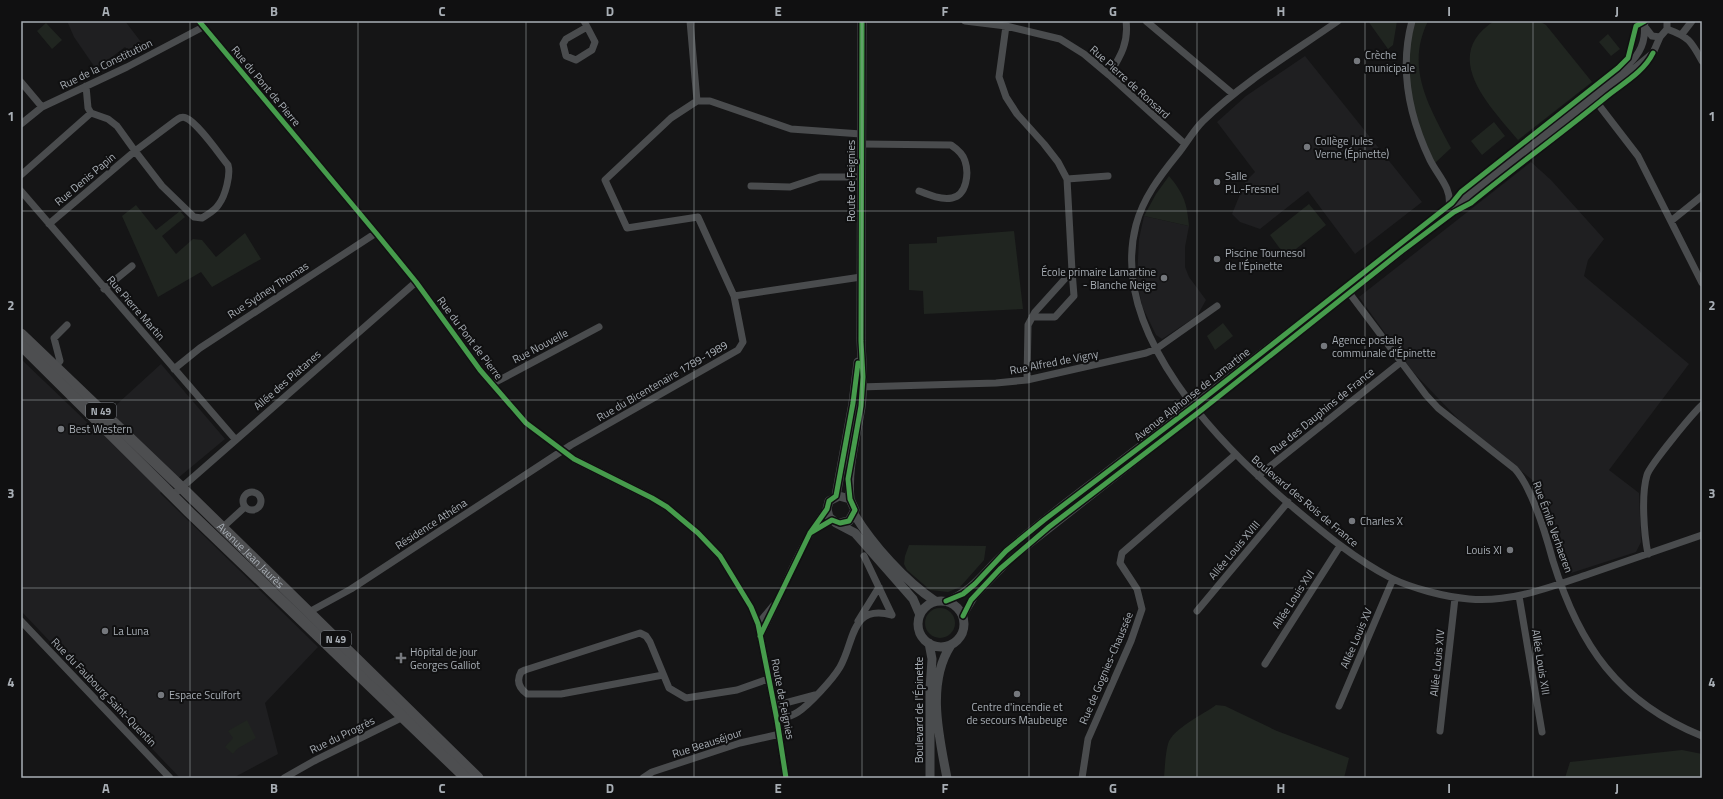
<svg xmlns="http://www.w3.org/2000/svg" width="1723" height="799" font-family="'Titillium Web',sans-serif">
<rect width="100%" height="100%" fill="#151516"/>
<path fill="#1f1f21" d="M67,21H125L141,42L129,51L125,47L96,69L74,37Z
M1305,56L1422,202L1355,254L1308,191L1260,229L1240,222L1232,214L1245,182L1255,172L1217,122L1246,96Z
M1531,162L1551,180L1604,239L1588,260L1584,276L1689,364L1609,470L1639,493L1641,542L1636,552L1565,575L1536,483L1460,421L1413,372L1359,297Z
M1144,216L1189,226L1185,247V267L1189,277L1206,300L1197,316L1162,339L1156,335L1142,306L1137,280L1139,239Z
M21,359L92,427L161,364L225,439L160,493L318,647L265,703L278,754L233,778H180L21,611Z"/>
<path fill="#202520" d="M1368,21H1397L1393,45L1388,49Z
M1413,21H1428C1405,68 1429,106 1451,148L1434,164L1414,117L1406,55Z
M1494,21H1539L1546,25L1592,82L1518,140C1491,107 1439,57 1494,21Z
M46,23L62,40L52,49L37,31Z
M1608,34L1620,49L1611,56L1599,42Z
M1494,122L1505,136L1482,155L1471,141Z
M1169,176C1184,194 1187,203 1189,226L1144,216L1156,194Z
M1309,204L1326,225L1286,257L1270,235Z
M136,205L156,230L180,211L185,217L162,236L176,254L193,239L202,240L216,257L245,233L261,259L212,287L201,272L158,297L122,216Z
M1014,231L1023,309L924,314L923,291L909,290V244L937,243V237Z
M1223,323L1233,336L1215,350L1207,336Z
M909,545L986,546L984,560L960,587L948,592L930,590L907,570L904,564L905,556Z
M925 623a15 15 0 1 1 30 0a15 15 0 1 1-30 0Z
M1216,705L1225,706L1277,731L1349,758L1344,778H1164C1165,767 1165,755 1168,744C1172,729 1204,714 1216,705Z
M247,720L256,738L237,749L233,754L225,747L233,738L228,731Z
M1682,750L1702,754V778H1565L1570,762Z"/>
<g fill="none" stroke-linecap="round" stroke-linejoin="round">
<path stroke="#4a4c4e" stroke-width="7" d="M199,21L376,233L416,282L480,370L526,423L574,459L652,498L667,507L698,533L720,556L751,607L758,624L777,720L786,778
M584,21L595,42L592,50L576,60L566,56L563,44L566,39L587,27
M690,21L697,101L671,118L605,180L627,228L698,217L734,296
M965,21L1006,26L1060,39L1084,54L1109,75L1185,144
M1146,21L1233,94
M1338,21C1292,53 1243,82 1203,121C1193,131 1186,144 1177,155C1160,176 1143,198 1136,225C1108,333 1220,445 1294,508C1325,534 1355,559 1391,578C1411,588 1445,597 1469,599C1511,603 1550,587 1589,574C1627,561 1665,548 1702,535
M1412,21C1399,69 1409,116 1430,160C1438,176 1452,188 1449,206
M1006,26L999,77L1006,97L1017,114L1044,144L1058,162L1067,179L1072,271L1035,312L1028,325L1027,380
M1645,27L1652,36L1660,37L1667,29V21
M1667,29C1689,37 1691,41 1702,61
M1682,34L1692,21
M1109,75C1120,57 1129,43 1126,21
M21,82L42,107
M697,101H710L791,129L861,134
M1598,104L1638,156L1702,283
M21,124L42,107L127,67L203,27
M861,144L951,145C957,149 963,154 965,161C969,173 967,195 952,198C941,200 929,195 919,191
M21,175L91,113
M1067,179L1108,176
M751,186L790,187L820,177H861
M21,191L235,439
M1671,221L1702,196
M49,224L135,151L162,186L194,217L202,218C208,214 215,211 219,204C225,196 231,175 228,165C219,154 198,123 186,118C182,116 179,118 175,121L135,151L117,126L108,119L91,113L88,108L86,86
M104,289L132,266
M1347,290L1426,395L1438,408L1515,469C1532,488 1546,535 1553,561C1579,645 1618,702 1702,736
M1032,317H1055L1074,296L1072,271
M55,367L60,361L54,338L67,325
M174,369L200,348L376,233
M492,384L599,327
M859,387L996,383L1027,380L1146,353L1156,349L1217,306
M1258,476L1401,362
M243 501a9 9 0 1 1 18 0a9 9 0 1 1-18 0Z
M173,495L416,282
M222,528L245,507
M811,532L832,520
M1648,554C1644,534 1641,495 1647,475C1650,465 1693,413 1702,405
M864,556L892,615
M1519,596L1542,732
M946,601C976,588 982,572 1005,552C1036,524 1070,499 1103,474C1277,341 1450,207 1621,71C1632,62 1642,52 1644,37C1645,32 1644,26 1645,21
M1197,611L1288,502
M309,612L351,589L571,445L738,350L743,342L734,296L861,277
M963,616L975,596L1011,559L1625,76L1653,53L1660,37
M21,621L170,778
M858,621L879,587
M758,624L773,606
M760,636C783,594 797,547 827,509
M1265,664L1340,546
M663,675L561,694H527C519,688 516,681 521,672L525,670L640,633L646,636L650,642L669,688L686,698L737,690L768,679
M774,706L815,695
M1339,706L1393,579
M777,720C784,718 792,716 798,712C809,705 833,679 840,667C855,641 850,604 892,615
M1440,731L1455,598
M284,778L314,761L405,716
M643,778L652,772L740,743L780,734
M1082,778L1088,739L1131,641L1142,609L1137,589L1120,563L1122,553L1235,455"/>
<path stroke="#4a4c4e" stroke-width="9" d="M836,496L853,403L858,362
M850,499C847,468 856,438 861,407C864,385 862,363 861,341L862,21
M854,514C873,545 905,581 935,601
M840,523L849,521L855,510L850,499L839,496L829,501L827,509L829,517L836,523L855,533L913,599L920,615
M918 624a23 23 0 1 1 46 0a23 23 0 1 1-46 0Z
M929,643L932,659L930,689V778
M947,778C939,736 926,683 951,645"/>
<g stroke="#4d4e50" stroke-width="11">
<path id="s1" d="M21,334L181,487L478,778"/>
<path d="M21,345L188,511L466,778"/>
</g>
<g stroke="#101011" stroke-width="8">
<path id="cycleway" d="M199,21L376,233L416,282L480,370L526,423L574,459L652,498L667,507L698,533L720,556L751,607L758,624L777,720L786,778
M810,533L832,520L840,523L849,521L855,510L850,499L848,479L861,406L863,377L861,341L862,21
M946,601L963,594L975,584L1006,551L1044,520L1194,406L1452,203L1461,192L1618,68L1628,58L1636,26L1645,21
M963,616L971,600L1000,569L1049,527L1199,412L1402,251L1454,212L1471,203C1515,167 1562,133 1606,97C1622,84 1644,72 1653,53
M760,636L810,533L827,509L829,501L836,496L853,403L858,363"/>
</g>
<use href="#cycleway" stroke="#469c4c" stroke-width="5"/>
</g>
<path fill="none" stroke="#a8aeb5" stroke-width="1" stroke-opacity="0.55" d="M190,21V778M358,21V778M526,21V778M694,21V778M862,21V778M1029,21V778M1197,21V778M1365,21V778M1533,21V778M21,211H1702M21,400H1702M21,588H1702"/>
<g fill="#75787d" stroke="#101011" stroke-width="1.5">
<circle cx="1357" cy="61" r="4"/>
<circle cx="1307" cy="147" r="4"/>
<circle cx="1217" cy="182" r="4"/>
<circle cx="1217" cy="259" r="4"/>
<circle cx="1164" cy="278" r="4"/>
<circle cx="1324" cy="346" r="4"/>
<circle cx="61" cy="429" r="4"/>
<circle cx="1352" cy="521" r="4"/>
<circle cx="1510" cy="550" r="4"/>
<circle cx="105" cy="631" r="4"/>
<path d="M399 652h4v4h4v4h-4v4h-4v-4h-4v-4h4z"/>
<circle cx="1017" cy="694" r="4"/>
<circle cx="161" cy="695" r="4"/>
</g>
<g text-anchor="middle" stroke-width="4" stroke-linejoin="round" paint-order="stroke">
<g fill="#101011" stroke="#7a7f84" stroke-width="1">
<rect x="86" y="403" width="30" height="16" rx="3"/>
<rect x="321" y="631" width="30" height="16" rx="3"/>
</g>
<g font-size="10" font-weight="bold" fill="#a8aeb5">
<text x="101" y="415">N 49</text>
<text x="336" y="643">N 49</text>
</g>
<g font-size="11" fill="#a8aeb5" stroke="#101011" text-anchor="start">
<text x="1365" y="59">Crèche<tspan x="1365" dy="13">municipale</tspan></text>
<text x="1315" y="145">Collège Jules<tspan x="1315" dy="13">Verne (Épinette)</tspan></text>
<text x="1225" y="180">Salle<tspan x="1225" dy="13">P.L.-Fresnel</tspan></text>
<text x="1225" y="257">Piscine Tournesol<tspan x="1225" dy="13">de l'Épinette</tspan></text>
<text x="1156" y="276" text-anchor="end">École primaire Lamartine<tspan x="1156" dy="13">- Blanche Neige</tspan></text>
<text x="1332" y="344">Agence postale<tspan x="1332" dy="13">communale d'Épinette</tspan></text>
<text x="69" y="433">Best Western</text>
<text x="1360" y="525">Charles X</text>
<text x="1502" y="554" text-anchor="end">Louis XI</text>
<text x="113" y="635">La Luna</text>
<text x="410" y="656">Hôpital de jour<tspan x="410" dy="13">Georges Galliot</tspan></text>
<text x="169" y="699">Espace Sculfort</text>
<text x="1017" y="711" text-anchor="middle">Centre d'incendie et<tspan x="1017" dy="13">de secours Maubeuge</tspan></text>
</g>
<g font-size="11" fill="#a8aeb5" stroke="#101011">
<text transform="translate(106 64) rotate(-26)" y="4">Rue de la Constitution</text>
<text transform="translate(1130 82) rotate(42)" y="4">Rue Pierre de Ronsard</text>
<text transform="translate(266 86) rotate(50)" y="4">Rue du Pont de Pierre</text>
<text transform="translate(85 179) rotate(-40)" y="4">Rue Denis Papin</text>
<text transform="translate(851 181) rotate(-90)" y="4">Route de Feignies</text>
<text transform="translate(268 290) rotate(-33)" y="4">Rue Sydney Thomas</text>
<text transform="translate(136 308) rotate(49)" y="4">Rue Pierre Martin</text>
<text transform="translate(470 338) rotate(53)" y="4">Rue du Pont de Pierre</text>
<text transform="translate(540 346) rotate(-28)" y="4">Rue Nouvelle</text>
<text transform="translate(1054 362) rotate(-11)" y="4">Rue Alfred de Vigny</text>
<text transform="translate(287 380) rotate(-41)" y="4">Allée des Platanes</text>
<text transform="translate(662 381) rotate(-30)" y="4">Rue du Bicentenaire 1789-1989</text>
<text transform="translate(1192 394) rotate(-38)" y="4">Avenue Alphonse de Lamartine</text>
<text transform="translate(1322 411) rotate(-39)" y="4">Rue des Dauphins de France</text>
<text transform="translate(1305 501) rotate(40)" y="4">Boulevard des Rois de France</text>
<text transform="translate(431 524) rotate(-33)" y="4">Résidence Athéna</text>
<text transform="translate(1553 527) rotate(70)" y="4">Rue Émile Verhaeren</text>
<text transform="translate(1234 550) rotate(-50)" y="4">Allée Louis XVIII</text>
<text dy="4" stroke="none"><textPath href="#s1" startOffset="319">Avenue Jean Jaurès</textPath></text>
<text transform="translate(1293 599) rotate(-57)" y="4">Allée Louis XVI</text>
<text transform="translate(1356 638) rotate(-67)" y="4">Allée Louis XV</text>
<text transform="translate(1541 662) rotate(81)" y="4">Allée Louis XIII</text>
<text transform="translate(1437 663) rotate(-84)" y="4">Allée Louis XIV</text>
<text transform="translate(1106 668) rotate(-67)" y="4">Rue de Gognies-Chaussée</text>
<text transform="translate(104 692) rotate(46)" y="4">Rue du Faubourg Saint-Quentin</text>
<text transform="translate(783 699) rotate(79)" y="4">Route de Feignies</text>
<text transform="translate(919 710) rotate(-90)" y="4">Boulevard de l'Épinette</text>
<text transform="translate(342 735) rotate(-26)" y="4">Rue du Progrès</text>
<text transform="translate(707 743) rotate(-18)" y="4">Rue Beauséjour</text>
</g>
</g>
<rect width="1723" height="799" fill="none" stroke="#101011" stroke-width="44"/>
<rect x="22" y="22" width="1679" height="755" fill="none" stroke="#a8aeb5" stroke-width="1.5"/>
<g font-size="13" text-anchor="middle" font-weight="bold" fill="#a8aeb5">
<text x="106" y="16">A</text>
<text x="274" y="16">B</text>
<text x="442" y="16">C</text>
<text x="610" y="16">D</text>
<text x="778" y="16">E</text>
<text x="945" y="16">F</text>
<text x="1113" y="16">G</text>
<text x="1281" y="16">H</text>
<text x="1449" y="16">I</text>
<text x="1617" y="16">J</text>
<text x="11" y="121">1</text>
<text x="1712" y="121">1</text>
<text x="11" y="310">2</text>
<text x="1712" y="310">2</text>
<text x="11" y="498">3</text>
<text x="1712" y="498">3</text>
<text x="11" y="687">4</text>
<text x="1712" y="687">4</text>
<text x="106" y="793">A</text>
<text x="274" y="793">B</text>
<text x="442" y="793">C</text>
<text x="610" y="793">D</text>
<text x="778" y="793">E</text>
<text x="945" y="793">F</text>
<text x="1113" y="793">G</text>
<text x="1281" y="793">H</text>
<text x="1449" y="793">I</text>
<text x="1617" y="793">J</text>
</g>
</svg>
